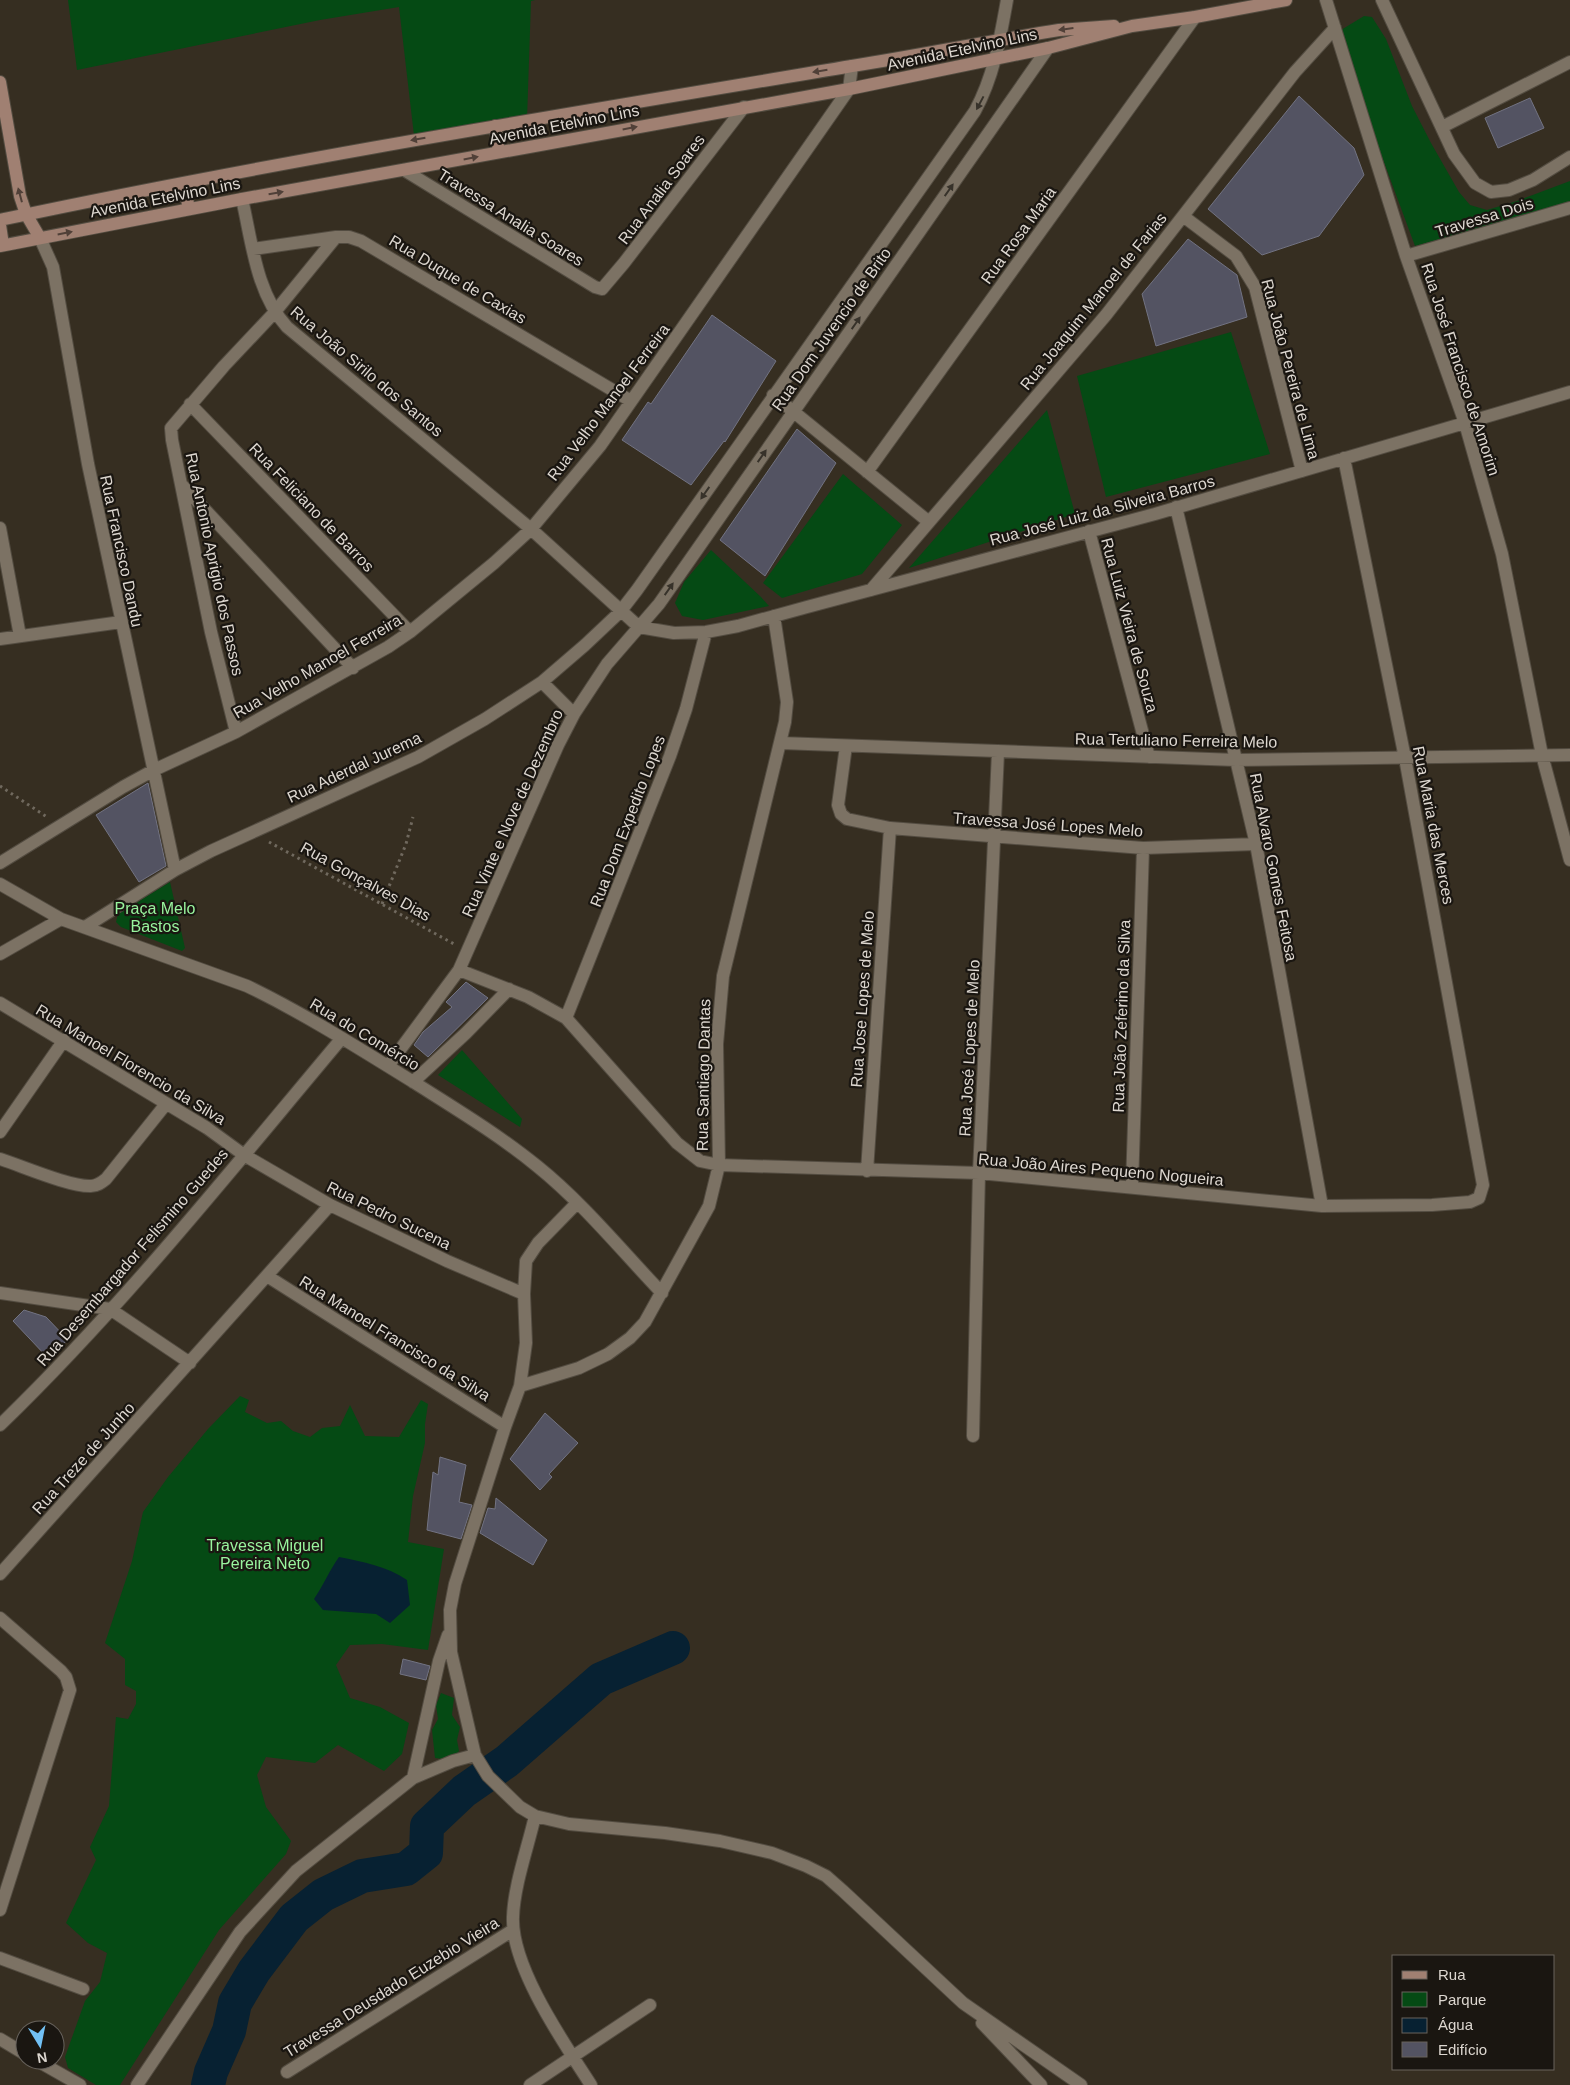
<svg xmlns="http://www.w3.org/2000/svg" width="1570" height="2085" font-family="Arial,sans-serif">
<rect width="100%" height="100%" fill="#362e21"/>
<path fill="#054a14" d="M68,0H535L531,1L527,119L415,144L399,7L320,20L77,70Z
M1364,16L1372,17L1386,39L1412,106L1431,143L1459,192L1470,205L1487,210L1517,201L1570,181V203L1415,246L1344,54L1341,30Z
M1231,332L1270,454L1106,497L1077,376Z
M1047,410L1075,514L909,568Z
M843,474L902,525L862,574L782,598L763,583Z
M711,550L761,597L769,606L703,620L682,616L675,603L684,582Z
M170,882L185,948L182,951L121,927L116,922L118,914Z
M462,1050L522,1119L520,1127L438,1075Z
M240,1396L249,1400L245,1412L267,1423L281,1421L293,1431L310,1437L322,1428L340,1426L350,1405L365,1436L399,1437L421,1400L428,1404L425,1424V1443L413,1496L408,1542L444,1549L428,1650L382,1644L350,1645L336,1665L350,1698L380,1707L409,1723L402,1754L384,1771L338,1745L315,1763L266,1757L257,1775L266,1807L291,1841L286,1854L219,1930L120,2085H96L68,2068L65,2057L85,2001L100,1982L107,1953L88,1943L66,1923L96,1860L90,1847L109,1806L116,1717L128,1719L136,1704V1691L125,1685V1659L105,1643L132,1561L143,1512L168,1477L208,1429Z
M441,1693L454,1698L452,1715L460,1727L457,1740L459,1751L451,1760L435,1758L432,1730L438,1719L436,1705Z"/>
<path fill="#072132" d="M339,1557C363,1562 387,1566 407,1580L410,1605L390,1623L376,1614L323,1610L314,1599C323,1586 329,1571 339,1557Z"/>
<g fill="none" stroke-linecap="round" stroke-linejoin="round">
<path stroke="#072132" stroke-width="34" d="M208,2085L211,2072L229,2031L235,2003L254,1971L294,1918L323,1895L362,1876L406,1869L426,1853L427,1826L464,1791L507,1761L601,1679L673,1648"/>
</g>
<path fill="#535362" stroke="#727382" d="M1299,96L1354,148L1364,175L1319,236L1262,255L1208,209Z
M1530,98L1544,128L1498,148L1485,118Z
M1188,239L1237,275L1247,317L1156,346L1142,294Z
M712,315L776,361L725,442L724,441L691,485L622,440L648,402L651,404Z
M797,429L836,463L765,576L720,540Z
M148,783L166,866L139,882L96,815Z
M466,982L488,998L428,1057L414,1045L423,1032L452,1007L446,1002Z
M24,1310L46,1317L68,1340L46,1356L13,1321Z
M545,1413L578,1443L549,1474L552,1477L540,1490L510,1459Z
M440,1457L466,1465L459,1502L472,1505L461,1539L427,1530L433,1472L438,1475Z
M496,1498L547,1540L533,1565L480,1533L488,1508L495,1509Z
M403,1659L430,1666L426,1680L400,1674Z"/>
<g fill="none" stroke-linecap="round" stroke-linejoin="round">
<g stroke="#534c41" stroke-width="14">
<path id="street" d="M1326,0L1406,256L1465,423L1502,554L1542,755L1570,860
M1382,0L1454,154L1475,183L1491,192L1509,190L1533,180L1570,157
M1442,127L1570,62
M404,170L595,287L602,289L624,263L744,107
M242,199C252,242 256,293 287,327L531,529L639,627L674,633L706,632L738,626L807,607L1155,514L1570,392
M1183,216L1236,256L1255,287L1302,471
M40,238L53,267L88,464L175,870
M253,249L336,237H349L361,241L631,401
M1406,256L1570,208
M773,395L929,522
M190,404L410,632
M867,472L1195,17
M181,484L353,668
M1176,507L1256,844L1322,1206
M0,528L20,636
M1089,531L1149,757
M871,590L1106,315L1295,72L1335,28
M0,639L121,622
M542,682L574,714
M236,732L211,632L172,440L171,428L224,366L274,313L336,237
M781,743L1236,760L1570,755
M846,746L838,805L841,814L847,819L890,828L1143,848L1256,844
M0,863L123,787L154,770L236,732L388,647L410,632L494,563L531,529L600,446L849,89L852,66
M0,884L61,919L247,986C305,1014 360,1049 415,1083C456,1109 499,1135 537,1166C583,1203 621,1250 662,1293
M85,927L175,870L211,851L418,757L485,719L542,682L585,645L620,612L637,590L975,111C994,76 1000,39 1007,0
M0,954L61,919
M459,970L528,997L566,1018L677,1143L700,1161L719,1165L979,1173L1322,1206L1432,1205L1470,1202L1479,1198L1483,1185L1405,758L1344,458
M0,1003L207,1128L244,1155L330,1205L447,1261L524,1294
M566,1018L670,756L686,709L706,632
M388,1066L459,970L558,745L574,714L607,664L659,604L1048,48
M413,1082L466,1033L509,989
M0,1132L64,1040
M0,1159C22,1166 70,1187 91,1186C97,1186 101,1183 106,1179L166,1104
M867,1171L890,828
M1132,1186L1143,848
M577,1203L538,1243L526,1261L524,1294L526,1343L520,1386L505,1427L455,1584L450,1610L451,1652L475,1755L488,1776L520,1807L535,1816L569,1824L665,1833L720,1841L772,1853L806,1866L826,1876L843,1891L963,2003L1081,2085
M267,1276L505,1427
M0,1293L110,1309L190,1363
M520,1386L579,1368L608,1354L630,1338L645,1322L709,1206L719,1165L717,1044L723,976L785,722L787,702L774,616
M0,1425C124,1305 231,1170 342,1038
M973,1436L979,1173L998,752
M0,1574L330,1205
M0,1618L61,1671L66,1677L70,1690L0,1910
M413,1778L439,1661L448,1635
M535,1816C528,1847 514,1885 513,1917C511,1967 564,2043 591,2085
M0,1958L83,1989
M982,2023L1041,2085
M0,2039L25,2054
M36,2060L80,2085
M287,2072L513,1930
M137,2085L240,1932L296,1871L413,1778L453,1761L475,1755
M530,2085L650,2005"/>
</g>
<g stroke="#534c41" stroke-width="14">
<path id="secondary" d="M0,82L20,196L26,214L40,238
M495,126L499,152
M184,184L189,209
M0,220C282,160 567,114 852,66C921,55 990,41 1059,30L1114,26
M0,225L3,245
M0,246L242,199L849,89L1048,48L1132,26L1195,17L1286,0"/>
</g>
<path stroke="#70695e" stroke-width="3" stroke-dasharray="2.5 4" stroke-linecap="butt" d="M0,786L47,817
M269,842L454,944
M382,904L406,844L413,817"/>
<use href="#street" stroke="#7c7264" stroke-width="12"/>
<use href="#secondary" stroke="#a08072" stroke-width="12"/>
</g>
<defs><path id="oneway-solid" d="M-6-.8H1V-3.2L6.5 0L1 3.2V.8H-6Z" transform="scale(1.25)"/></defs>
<g fill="#504038">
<use href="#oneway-solid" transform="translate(1066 29) rotate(173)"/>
<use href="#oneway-solid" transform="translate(820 71) rotate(171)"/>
<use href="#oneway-solid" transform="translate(630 128) rotate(-11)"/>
<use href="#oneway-solid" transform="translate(418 139) rotate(170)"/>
<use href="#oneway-solid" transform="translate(471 158) rotate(-11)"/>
<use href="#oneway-solid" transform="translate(276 193) rotate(-10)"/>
<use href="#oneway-solid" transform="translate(20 195) rotate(-105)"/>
<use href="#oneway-solid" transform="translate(65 233) rotate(-11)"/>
</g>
<g fill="#37322a">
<use href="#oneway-solid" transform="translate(980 103) rotate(118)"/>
<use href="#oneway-solid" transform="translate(949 190) rotate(-55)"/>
<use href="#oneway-solid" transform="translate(856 323) rotate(-55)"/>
<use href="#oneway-solid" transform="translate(762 456) rotate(-55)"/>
<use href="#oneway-solid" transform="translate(705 493) rotate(125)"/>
<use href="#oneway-solid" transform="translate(669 589) rotate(-55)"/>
</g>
<g text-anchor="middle" stroke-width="4.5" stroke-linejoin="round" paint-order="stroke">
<g font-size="16" fill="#ddd7d0" stroke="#1a1611">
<text transform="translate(962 49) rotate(-12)" y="6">Avenida Etelvino Lins</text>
<text transform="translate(564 124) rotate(-11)" y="6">Avenida Etelvino Lins</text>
<text transform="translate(661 189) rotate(-53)" y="6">Rua Analia Soares</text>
<text transform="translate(165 197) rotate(-11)" y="6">Avenida Etelvino Lins</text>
<text transform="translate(511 217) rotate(32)" y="6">Travessa Analia Soares</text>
<text transform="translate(1484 217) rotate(-17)" y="6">Travessa Dois</text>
<text transform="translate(1018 235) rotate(-54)" y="6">Rua Rosa Maria</text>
<text transform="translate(458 279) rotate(31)" y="6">Rua Duque de Caxias</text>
<text transform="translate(1093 301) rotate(-51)" y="6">Rua Joaquim Manoel de Farias</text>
<text transform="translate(831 329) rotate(-55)" y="6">Rua Dom Juvencio de Brito</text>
<text transform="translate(1291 369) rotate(75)" y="6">Rua João Pereira de Lima</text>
<text transform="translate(1461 369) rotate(72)" y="6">Rua José Francisco de Amorim</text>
<text transform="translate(367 371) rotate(40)" y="6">Rua João Sirilo dos Santos</text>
<text transform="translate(608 402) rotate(-53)" y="6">Rua Velho Manoel Ferreira</text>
<text transform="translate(312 507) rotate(46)" y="6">Rua Feliciano de Barros</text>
<text transform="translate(1102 510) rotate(-15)" y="6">Rua José Luiz da Silveira Barros</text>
<text transform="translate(122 551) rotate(78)" y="6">Rua Francisco Dandu</text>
<text transform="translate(215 564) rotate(78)" y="6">Rua Antonio Aprigio dos Passos</text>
<text transform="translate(1130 625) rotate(75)" y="6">Rua Luiz Vieira de Souza</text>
<text transform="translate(317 666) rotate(-30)" y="6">Rua Velho Manoel Ferreira</text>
<text transform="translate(1176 740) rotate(1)" y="6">Rua Tertuliano Ferreira Melo</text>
<text transform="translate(354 767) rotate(-25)" y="6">Rua Aderdal Jurema</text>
<text transform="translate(512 813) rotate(-66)" y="6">Rua Vinte e Nove de Dezembro</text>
<text transform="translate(627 821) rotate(-69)" y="6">Rua Dom Expedito Lopes</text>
<text transform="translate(1048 824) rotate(4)" y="6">Travessa José Lopes Melo</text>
<text transform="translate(1434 825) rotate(79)" y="6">Rua Maria das Merces</text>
<text transform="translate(1274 867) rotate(79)" y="6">Rua Alvaro Gomes Feitosa</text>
<text transform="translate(366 881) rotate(29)" y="6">Rua Gonçalves Dias</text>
<text transform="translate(862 999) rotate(-86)" y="6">Rua Jose Lopes de Melo</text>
<text transform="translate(1121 1016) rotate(-88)" y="6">Rua João Zeferino da Silva</text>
<text transform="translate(365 1034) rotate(31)" y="6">Rua do Comércio</text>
<text transform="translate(969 1048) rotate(-87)" y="6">Rua José Lopes de Melo</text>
<text transform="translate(131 1064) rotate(31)" y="6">Rua Manoel Florencio da Silva</text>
<text transform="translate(703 1075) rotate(-89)" y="6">Rua Santiago Dantas</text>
<text transform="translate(1101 1169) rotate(5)" y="6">Rua João Aires Pequeno Nogueira</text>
<text transform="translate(389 1215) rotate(26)" y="6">Rua Pedro Sucena</text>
<text transform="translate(132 1257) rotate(-49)" y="6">Rua Desembargador Felismino Guedes</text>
<text transform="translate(395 1338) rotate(32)" y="6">Rua Manoel Francisco da Silva</text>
<text transform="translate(83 1458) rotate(-48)" y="6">Rua Treze de Junho</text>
<text transform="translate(391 1987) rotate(-32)" y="6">Travessa Deusdado Euzebio Vieira</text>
</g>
<g font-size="16" fill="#99f49e" stroke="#1a1611">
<text x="155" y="914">Praça Melo<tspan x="155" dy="18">Bastos</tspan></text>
<text x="265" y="1551">Travessa Miguel<tspan x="265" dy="18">Pereira Neto</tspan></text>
</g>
</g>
<rect x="1392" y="1955" width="162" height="115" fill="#1a1611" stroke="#68635d"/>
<rect x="1402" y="1971" width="25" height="8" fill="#a08072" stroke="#68635d"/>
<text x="1438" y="1980" font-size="15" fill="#ddd7d0">Rua</text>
<rect x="1402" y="1992" width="25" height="15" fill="#054a14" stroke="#68635d"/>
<text x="1438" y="2005" font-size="15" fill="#ddd7d0">Parque</text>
<rect x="1402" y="2018" width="25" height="15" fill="#072132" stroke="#68635d"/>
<text x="1438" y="2030" font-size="15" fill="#ddd7d0">Água</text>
<rect x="1402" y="2042" width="25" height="15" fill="#535362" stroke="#68635d"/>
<text x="1438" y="2055" font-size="15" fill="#ddd7d0">Edifício</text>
<g transform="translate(40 2045) rotate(170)"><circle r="24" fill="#1a1611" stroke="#68635d"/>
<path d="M0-4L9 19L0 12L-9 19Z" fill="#72c1f5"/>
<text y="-8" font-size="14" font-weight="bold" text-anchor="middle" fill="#ddd7d0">N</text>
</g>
</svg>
